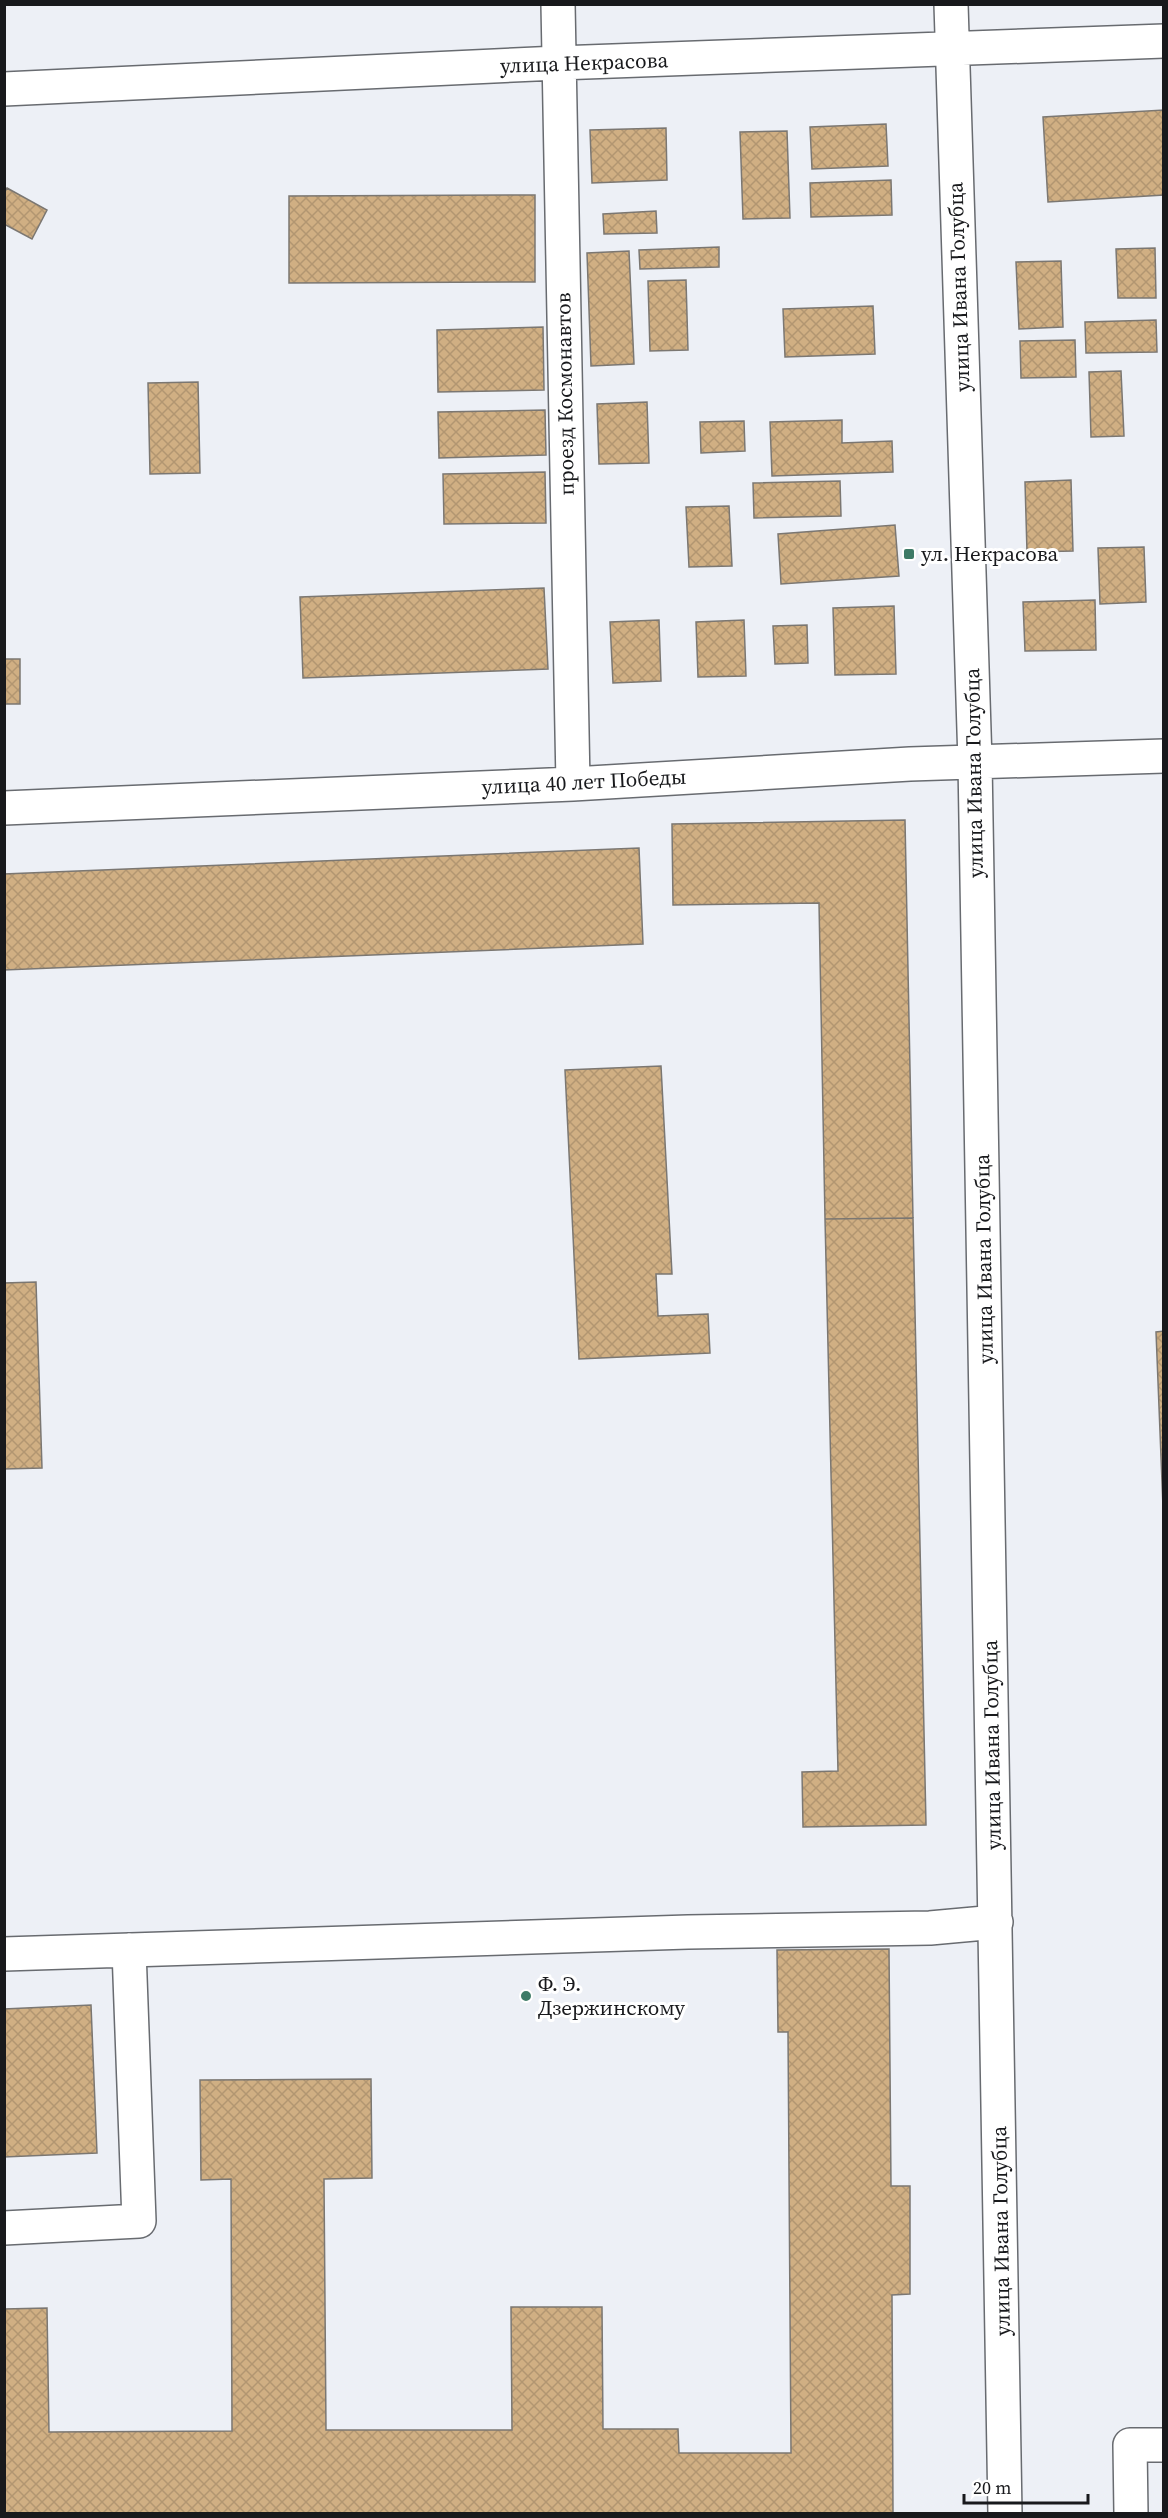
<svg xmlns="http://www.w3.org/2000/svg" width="1168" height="2518" font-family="'Source Serif 4',serif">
<defs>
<pattern id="building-cross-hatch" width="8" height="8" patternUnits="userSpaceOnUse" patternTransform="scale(1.5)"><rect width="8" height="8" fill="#d0af83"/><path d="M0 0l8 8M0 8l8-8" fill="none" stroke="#b29671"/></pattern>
</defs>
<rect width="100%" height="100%" fill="#edf0f6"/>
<path fill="url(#building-cross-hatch)" stroke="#7b7772" stroke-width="1.5" d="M1164,110V195L1048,202L1043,117Z
M886,124L888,166L812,169L810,127Z
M666,128L667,180L592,183L590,130Z
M787,131L790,218L743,219L740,132Z
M891,180L892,215L811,217L810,183Z
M7,188L47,210L32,239L4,224V193Z
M535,195V282L289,283V196Z
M656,211L657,233L604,234L603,214Z
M719,247V267L640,269L639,250Z
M1155,248L1156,298H1118L1116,249Z
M629,251L634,364L591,366L587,253Z
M1061,261L1063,327L1019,329L1016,262Z
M686,280L688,350L650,351L648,281Z
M873,306L875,354L785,357L783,309Z
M1156,320L1157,352L1086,353L1085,322Z
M543,327L544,390L438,392L437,330Z
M1075,340L1076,377L1021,378L1020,341Z
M1121,371L1124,436L1091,437L1089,372Z
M198,382L200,473L150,474L148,383Z
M647,402L649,463L599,464L597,404Z
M545,410L546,455L439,458L438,412Z
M842,420V443L892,441L893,472L772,476L770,422Z
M744,421L745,451L701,453L700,422Z
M545,472L546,523L444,524L443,474Z
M1071,480L1073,551L1027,552L1025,482Z
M840,481L841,516L754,518L753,483Z
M729,506L732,566L689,567L686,507Z
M895,525L899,576L781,584L778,534Z
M1144,547L1146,602L1100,604L1098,548Z
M544,588L548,669L303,678L300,597Z
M1095,600L1096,650L1025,651L1023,602Z
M894,606L896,674L835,675L833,608Z
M659,620L661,681L613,683L610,622Z
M744,620L746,676L698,677L696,622Z
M807,625L808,663L775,664L773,626Z
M4,659H20V704H4Z
M905,820L913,1218L825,1219L819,903L673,905L672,824Z
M639,848L643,944L4,970V874Z
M661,1066L672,1274H656L658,1316L708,1314L710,1353L579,1359L565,1070Z
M913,1218L926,1825L803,1827L802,1772L838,1771L825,1219Z
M36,1282L42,1468L4,1469V1283Z
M1164,1331V1532L1156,1332Z
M889,1949L891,2186H910V2294L892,2295L893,2514H4V2309L47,2308L49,2432L232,2431L231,2179L201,2180L200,2080L371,2079L372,2178L324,2179L326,2430H512L511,2307H602L603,2429H678L679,2453H791L788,2032H778L777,1950Z
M91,2005L97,2153L4,2157V2009Z"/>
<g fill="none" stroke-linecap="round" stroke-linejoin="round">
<g stroke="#686b70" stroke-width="36">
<path id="minor" d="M558,4L573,784
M951,4L975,762L1005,2514
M4,89L558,63L1164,41
M4,808L573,784L910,764L1164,756
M4,1954L688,1932L930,1928L996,1922
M4,2228L139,2221L129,1950
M1131,2514L1130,2445H1164"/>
</g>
<use href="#minor" stroke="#fff" stroke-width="33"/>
</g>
<g fill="#3e7b67" stroke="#fff" stroke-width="2">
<rect x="903" y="548" width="12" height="12" rx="3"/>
<circle cx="526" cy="1996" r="6"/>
</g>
<g text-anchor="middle" stroke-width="6" stroke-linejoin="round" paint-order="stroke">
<g font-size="21" fill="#18191c" stroke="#fff">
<text transform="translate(584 63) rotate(-2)" y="7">улица Некрасова</text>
<text transform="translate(959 287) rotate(-92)" y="7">улица Ивана Голубца</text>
<text transform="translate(565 394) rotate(-91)" y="7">проезд Космонавтов</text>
<text transform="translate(974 773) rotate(-91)" y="7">улица Ивана Голубца</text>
<text transform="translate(584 782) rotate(-3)" y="7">улица 40 лет Победы</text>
<text transform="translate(984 1259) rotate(-91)" y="7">улица Ивана Голубца</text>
<text transform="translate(992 1745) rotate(-91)" y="7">улица Ивана Голубца</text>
<text transform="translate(1001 2231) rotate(-91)" y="7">улица Ивана Голубца</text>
</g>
<g font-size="21" fill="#18191c" stroke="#fff" text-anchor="start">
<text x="921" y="561">ул. Некрасова</text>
<text x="538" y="1991">Ф. Э.<tspan x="538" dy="24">Дзержинскому</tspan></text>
</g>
</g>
<rect width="1168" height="2518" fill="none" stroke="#18191c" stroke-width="12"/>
<path d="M964 2494v9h124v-9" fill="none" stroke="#18191c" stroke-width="3"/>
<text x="973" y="2494" font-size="18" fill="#18191c" stroke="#ffffff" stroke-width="4.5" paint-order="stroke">20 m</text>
</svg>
